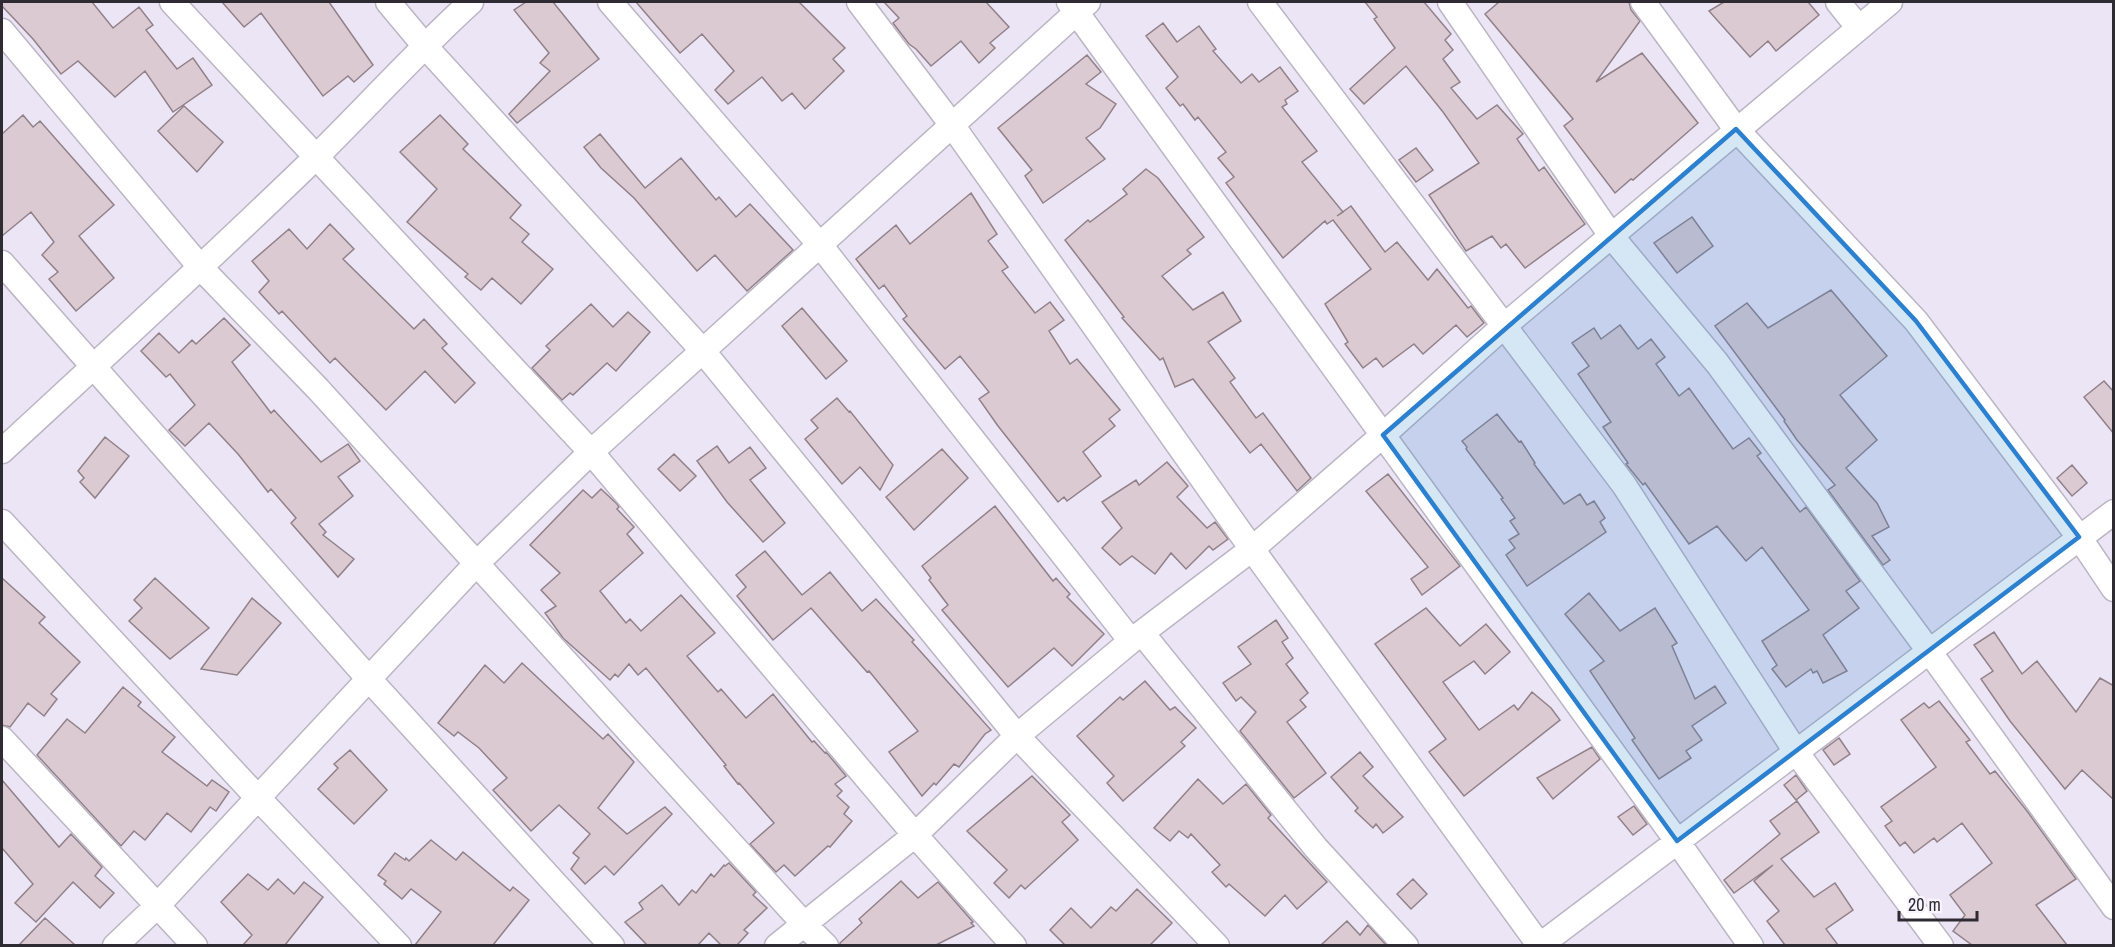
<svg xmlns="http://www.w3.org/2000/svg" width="2115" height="947" font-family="'Archivo Narrow',sans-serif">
<rect width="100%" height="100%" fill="#ece5f6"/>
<path fill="#dccad2" stroke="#918188" stroke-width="1.5" d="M2,2H92L113,28L139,7L153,25L146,30L177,69L193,58L212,85L173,112L145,71L115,97L78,61L61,74L33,39L2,6Z
M222,2H329L373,65L354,82L348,76L323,96L261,13L244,27Z
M526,2H553L599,59L517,123L509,114L550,71L540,63L549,53L514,10Z
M636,2H799L845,48L833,59L844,71L805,109L792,93L782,101L762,77L728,104L715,90L734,71L702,34L680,53Z
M884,2H986L1009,27L990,43L995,48L979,63L961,41L931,66L916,49L909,44L893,23L899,18Z
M1365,2H1424L1451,34L1445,40L1453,50L1443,59L1460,82L1451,88L1477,119L1497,105L1523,134L1517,139L1539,171L1544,167L1585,224L1525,268L1506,244L1501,248L1492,236L1466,251L1429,195L1479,163L1443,112L1406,66L1364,104L1350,89L1395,48L1374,19L1377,17Z
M1499,2H1629L1631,10L1640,21L1596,82L1642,53L1698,123L1633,180L1631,179L1615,193L1564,126L1573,119L1485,14Z
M1724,2H1808L1819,15L1776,51L1768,41L1750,57L1709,11Z
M1163,23L1177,42L1199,26L1216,49L1213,51L1241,83L1252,74L1259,82L1280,67L1298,91L1285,100L1287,104L1282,107L1317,151L1302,162L1343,212L1337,216L1351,206L1385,252L1397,242L1428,280L1437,269L1468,308L1471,306L1484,323L1467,337L1456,325L1423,354L1414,344L1383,367L1376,358L1363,368L1345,344L1348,342L1325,304L1371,269L1333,220L1327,224L1325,221L1283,258L1226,183L1234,177L1218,158L1226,152L1198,117L1195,120L1183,104L1180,106L1166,88L1178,77L1146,36Z
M1087,55L1101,72L1086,84L1116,104L1100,128L1086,138L1105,159L1043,203L1025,176L1032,170L998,128Z
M184,106L223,142L197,172L158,131Z
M23,115L33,127L40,121L114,205L79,236L114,278L76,311L49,279L58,272L42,255L54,242L31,212L2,236V134Z
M440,115L468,144L463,149L521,205L510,218L529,234L522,242L553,269L521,304L492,278L481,290L465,277L468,274L407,222L437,189L400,152Z
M600,134L645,188L681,158L716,200L719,197L736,217L750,204L793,250L747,291L715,255L697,271L634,198L601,168L584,147Z
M1416,148L1433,170L1416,182L1399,160Z
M1146,169L1158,178L1204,237L1187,250L1191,254L1162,276L1193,310L1223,292L1241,321L1208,342L1235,378L1230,382L1256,418L1263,413L1311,478L1297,491L1261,444L1250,453L1193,379L1175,387L1163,358L1160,360L1122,318L1124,317L1065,240L1088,220L1090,222L1127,194L1123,189Z
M971,193L997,234L988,241L1008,267L1002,271L1035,313L1050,302L1064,320L1049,331L1070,364L1077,359L1120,410L1109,419L1115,426L1083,452L1101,476L1067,501L1064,497L1058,502L998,426L979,399L989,392L960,356L945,369L903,319L907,316L884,285L879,289L856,259L896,225L910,244Z
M1692,217L1713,246L1677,273L1654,243Z
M330,224L354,249L343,259L414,329L424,319L447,344L442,348L475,383L455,403L425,371L386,410L335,358L330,363L282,311L279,314L259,292L269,281L252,261L289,229L307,249Z
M1831,290L1887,356L1840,395L1877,440L1846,468L1877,503L1889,527L1872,536L1890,560L1883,565L1828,490L1835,485L1797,440L1784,421L1785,420L1715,326L1747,303L1768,328Z
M591,304L613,327L628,312L650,332L616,371L607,363L573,395L570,393L562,400L532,368L550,350L546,346Z
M802,308L847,361L826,379L782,326Z
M224,318L250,345L232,362L271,413L274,410L321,462L348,444L360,461L338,477L353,496L319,524L326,532L323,535L354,559L338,577L291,523L296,518L271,489L268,492L238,454L209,423L185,446L169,430L195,405L170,374L166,377L141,351L159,333L179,353L192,340L196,344Z
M1620,325L1638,349L1651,339L1665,357L1656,364L1679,396L1689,388L1733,449L1749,438L1761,453L1757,456L1800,512L1806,507L1860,581L1846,591L1859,608L1823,635L1847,671L1823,683L1817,671L1813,673L1811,669L1786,687L1772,669L1777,665L1762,641L1809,610L1762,547L1746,561L1717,526L1689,544L1645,483L1643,485L1626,464L1628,463L1603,427L1611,422L1578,374L1589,366L1572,343L1594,328L1601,339Z
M2104,381L2114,392V434L2084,397Z
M837,398L849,412L850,411L893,465L880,490L860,467L842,484L805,439L818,428L811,420Z
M1497,414L1519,442L1521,441L1535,463L1534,464L1564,504L1580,494L1587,505L1594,501L1605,518L1600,522L1606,532L1527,586L1506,555L1515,548L1509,540L1519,534L1510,521L1515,518L1501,499L1503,498L1466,449L1467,447L1462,441Z
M105,437L129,456L95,498L80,482L84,478L78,471Z
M717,446L729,463L750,447L766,468L750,480L785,523L763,542L727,502L697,461Z
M942,449L968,478L914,530L886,497Z
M674,454L696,476L680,491L658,469Z
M1167,462L1188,486L1177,497L1207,528L1215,522L1228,539L1213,550L1209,546L1186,569L1171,553L1155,574L1132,556L1120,565L1102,548L1122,528L1102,502L1136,480L1139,485Z
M2072,465L2087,483L2072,496L2057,478Z
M1388,474L1460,566L1422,595L1411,579L1428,567L1366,491Z
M601,489L617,504L619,507L617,509L634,527L627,534L643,553L600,591L626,623L630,619L641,631L681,595L715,633L687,656L718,692L721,689L746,718L773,694L812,742L814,741L825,753L826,752L846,776L835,784L842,791L837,796L849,807L844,814L852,821L830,847L828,846L795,876L784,865L776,872L750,844L774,823L739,783L738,784L724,766L726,765L646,668L638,675L629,664L618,677L615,674L610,680L563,638L545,613L556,606L541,590L560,573L530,545L583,490L592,498Z
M995,506L1053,581L1056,578L1070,594L1067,597L1104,634L1072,666L1054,648L1008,687L942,610L948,605L929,580L931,578L922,566Z
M765,551L802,595L830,572L862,611L876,599L914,640L912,642L991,730L985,734L959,767L954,764L936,785L934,783L922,796L889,752L918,731L869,671L867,672L811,608L773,640L737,596L746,587L736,575Z
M2,578L45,617L39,623L80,662L51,694L57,699L44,716L28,703L10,727L2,725Z
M155,578L209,628L170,659L129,621L142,608L134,600Z
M1589,593L1620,631L1655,608L1677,643L1672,646L1695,699L1715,686L1726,703L1692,726L1702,740L1686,751L1691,758L1659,779L1632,740L1635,738L1590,671L1604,661L1565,614Z
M252,598L281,623L237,675L201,669Z
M1426,608L1460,646L1486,624L1510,652L1485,674L1474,661L1443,682L1479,730L1514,705L1518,710L1532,692L1551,708L1560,720L1464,796L1429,752L1446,739L1375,644Z
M1276,620L1288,638L1282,642L1293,658L1286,664L1308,693L1300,700L1306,707L1287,722L1326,773L1294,798L1240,731L1256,712L1241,697L1236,701L1223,683L1251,664L1238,647Z
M1994,632L2022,674L2037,661L2076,712L2100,678L2114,686V800L2082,770L2065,789L2010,721L1981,679L1993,671L1974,645Z
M522,663L603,739L608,734L634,762L598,808L627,834L665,807L672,814L614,875L605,866L585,884L571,869L579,858L573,853L590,834L559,805L531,831L493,790L507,778L479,748L458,732L454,736L438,723L485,665L504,683Z
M1145,681L1170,710L1175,707L1196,728L1181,742L1185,746L1123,801L1107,783L1114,776L1077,736L1120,697L1123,700Z
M123,687L141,702L138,706L175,737L162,752L207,786L212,780L229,792L216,811L210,807L191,832L167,813L145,840L134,831L121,846L37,755L67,719L85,733Z
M1939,701L1970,740L1966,742L1990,774L1995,771L2027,811L2076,879L2036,905L2067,945H1972L1953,931L1965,915L1950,895L1992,863L1962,823L1937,842L1934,838L1914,853L1905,842L1900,846L1885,826L1892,821L1881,807L1936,767L1901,720L1924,703L1929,708Z
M1839,738L1850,754L1834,765L1823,750Z
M1592,747L1600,759L1553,799L1537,778Z
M350,750L387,790L354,824L318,789L338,768L334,764Z
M1360,752L1373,767L1363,776L1403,817L1383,833L1376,824L1373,828L1355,811L1358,808L1331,777Z
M1796,775L1807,791L1796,800L1784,785Z
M1032,776L1070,815L1062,822L1078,840L1025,889L1021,885L1009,898L994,883L1007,870L967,831Z
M1198,779L1223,804L1246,784L1271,815L1268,818L1327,882L1297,909L1285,895L1265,916L1229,884L1226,887L1212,872L1220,865L1191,834L1188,838L1179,831L1170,841L1154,828Z
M2,780L59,847L71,834L102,867L95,876L114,893L100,908L73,882L36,922L15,903L33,884L2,848Z
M1797,801L1819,832L1781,859L1814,897L1835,883L1853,910L1826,929L1838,945H1785L1767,921L1779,911L1754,881L1773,865L1734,893L1724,880L1780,834L1770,821Z
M1634,806L1647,824L1633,835L1618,817Z
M431,840L456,860L463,852L510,891L513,887L529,900L493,945H415L441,912L411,889L402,899L384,884L386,881L378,875L395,853L405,860L406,858L409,861Z
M729,863L756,892L753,895L767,908L744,930L748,933L737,945H721L709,933L698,945H647L625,922L643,909L639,903L662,885L679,905L692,890L696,893L711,874L714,877L724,865L725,866Z
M248,874L268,890L278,879L294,894L304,882L323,897L285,945H243L252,935L221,902Z
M1413,879L1427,894L1411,909L1397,894Z
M901,881L918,898L938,882L973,922L971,923L974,926L936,945H840V943L862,923L859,919Z
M1137,889L1172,923L1150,945H1065L1050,930L1071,908L1091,928L1111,907L1116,911Z
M45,918L75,945H19Z
M1347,921L1360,935L1368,925L1386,945H1321Z"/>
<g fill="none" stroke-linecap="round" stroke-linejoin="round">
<g stroke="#bbb5c4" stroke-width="27">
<path id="street" d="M172,2L591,452L915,835L1014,946
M388,2L424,45L702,350L1017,736L1217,946
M610,2L820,245L1131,641
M859,2L952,125L1252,549L1540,946
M1069,2L1677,841L1751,946
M1260,2L1624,485L1796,752L1941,946
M1450,2L1612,237L1717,363L1929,651L2114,907
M1643,2L1736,129L1916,321L2079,537L2114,589
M1838,2L1858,27
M2,31L201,268L318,389L804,924L826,946
M2,263L368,678L612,946
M2,451C107,354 212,258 314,159C367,107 416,52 471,2
M2,522L258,798L399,946
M1142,633L1316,848L1406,946
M2,739L195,946
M115,946L158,905L476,564L591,452L1088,2
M777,946L915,835L1017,736L1131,641L1252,549L1383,435L1504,326L1890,2
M1539,946L2114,512"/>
</g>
<use href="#street" stroke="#fff" stroke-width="24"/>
</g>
<path fill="#2b80cf" fill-opacity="0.2" stroke="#2b80cf" stroke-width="4.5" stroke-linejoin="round" d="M1736,129L1916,321L2079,537L1677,841L1383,435Z"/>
<rect width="2115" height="947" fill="none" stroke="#2e2b32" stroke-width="6"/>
<path d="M1899 911v9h78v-9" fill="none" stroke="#2e2b32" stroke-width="3"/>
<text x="1908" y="911" font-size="18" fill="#2e2b32" stroke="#f8f4fe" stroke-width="4.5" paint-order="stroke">20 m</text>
</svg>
